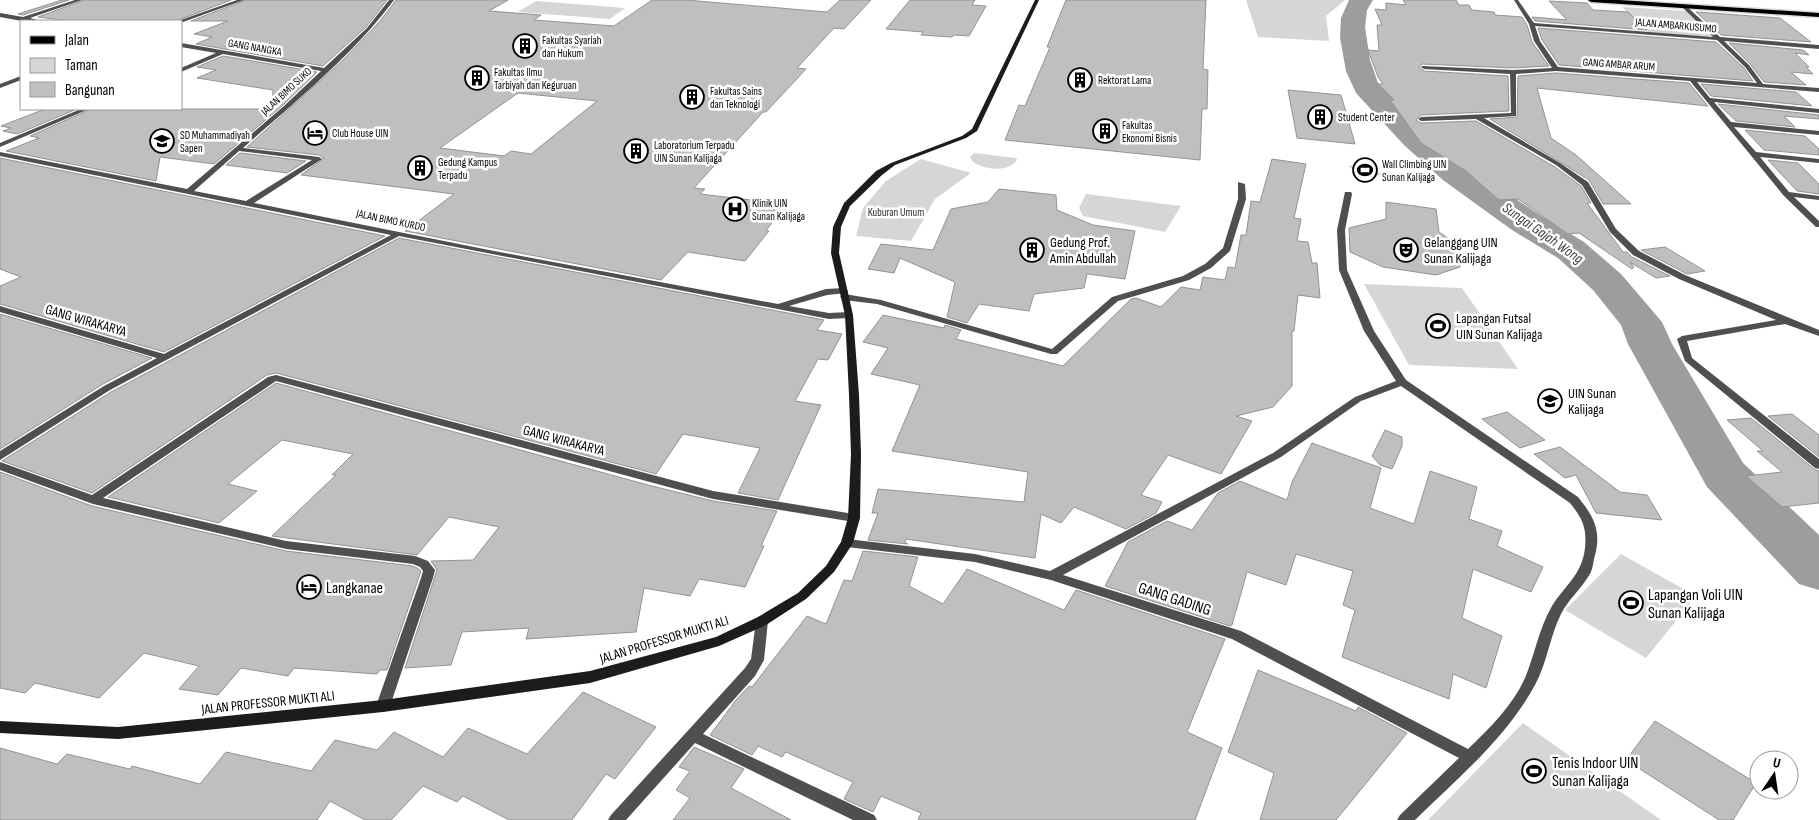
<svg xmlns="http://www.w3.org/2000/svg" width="1819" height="820" font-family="'Sofia Sans Condensed',sans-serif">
<rect width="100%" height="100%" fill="#fff"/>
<path fill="#d6d6d6" d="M1246,0H1345L1326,16L1329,41L1258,37Z
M536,1L625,8L610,19L518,12Z
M1622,7L1687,11L1712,35L1708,37L1648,32Z
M974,153L1016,158L1017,160C1008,173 983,170 972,161L970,157Z
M921,159L971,173L935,199L911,241L856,236L863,208L886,181Z
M1367,164L1382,175L1363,177L1348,166Z
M1086,194L1181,206L1165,232L1083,216L1079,208Z
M1364,284L1462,288L1518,369L1409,365Z
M1621,554L1696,596L1646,658L1565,610Z
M1523,723L1661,820H1428Z"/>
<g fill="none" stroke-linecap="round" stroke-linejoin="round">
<path fill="#9d9d9d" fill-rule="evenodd" d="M1349,0H1373L1367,10L1365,27L1370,60L1378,83L1426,131L1467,166L1538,214L1584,242L1621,274L1662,322L1672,344L1743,463L1819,535V590L1799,584L1707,487L1628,344L1621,325L1593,290L1558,258L1512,230L1443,180L1404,145L1356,93L1346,71L1340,38L1341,18Z"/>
</g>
<path fill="#bfbfbf" stroke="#939393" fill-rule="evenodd" d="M62,0H69L23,15L18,14Z
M84,0H231L176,21H69L38,17Z
M246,0H387L366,27L323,66L196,44L212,37L194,34L228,21H191Z
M396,0H508L489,11L541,15L534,20L614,26L652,0H686L827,12L840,0H871L844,29L834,28L797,68L806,69L766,112H763L694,188L705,189L700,194L785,204L766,231H769L745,261L688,252L661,280L405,231L454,194L301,175L324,158L319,155L247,147L343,60L380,21ZM518,93L597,101L531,154L511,151L504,156L440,148Z
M910,0H975L972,5L986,6L969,36L954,35L952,37L921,35L923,32L886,29Z
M1066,0H1206L1203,69L1208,70L1207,109H1202L1200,160L1005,140L1019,105L1025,106L1050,47H1047Z
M1403,0H1456L1459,5H1469L1472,10L1494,12L1495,15L1522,17L1527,25L1532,42L1549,66L1513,68L1422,64L1419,67L1424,71L1508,76L1509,111L1421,115L1416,120L1421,123L1476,121L1555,167L1581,186L1591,203H1587L1623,252H1627L1632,257L1670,276L1656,278L1630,262L1634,267L1632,269L1579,233L1568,234L1518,199L1499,200L1466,171L1421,143L1390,100H1394L1378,84H1383L1378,77L1368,50L1379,51L1377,25H1382L1375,9L1386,10V3L1406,5Z
M1549,1L1587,3L1593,10L1628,12L1647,30L1535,21L1532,17L1567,20Z
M1696,12L1780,18L1811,42L1721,35Z
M1538,28L1716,42L1744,68L1753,81L1559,65L1542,40Z
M1729,43L1803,50L1809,55L1795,53L1809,67H1806L1813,74L1791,72L1806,85L1764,82L1750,64Z
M223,56L317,72L283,105L214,164L160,157L156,181L6,151L39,138L30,136L91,109H272L273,90L197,78L216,70L197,67Z
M1556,73L1689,83L1708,106L1537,88L1551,138L1576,155L1631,204H1603L1589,180L1490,119L1517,117L1518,76Z
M1701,84L1796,92L1812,106L1711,96Z
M1288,90L1341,95L1355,144L1297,138Z
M1718,104L1819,115V119L1784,116L1795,127L1736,121Z
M45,109H77L17,134L3,131L11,128L1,126Z
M1745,130L1805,136L1819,149V155L1764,150Z
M240,153L306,161L287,173L226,165Z
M0,158L385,236L164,352L0,304V286L21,277L0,269Z
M1272,159L1306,164L1294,218L1301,219L1297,241L1308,242L1312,263H1317L1320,298L1298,295L1294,331H1292V386L1273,407L1236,416L1252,421L1221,474L1168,455L1141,495L1162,502L1156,513L1126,529L1074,507L1061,523L1041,514L1035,558L906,539L905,543L908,544L868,540L878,513H872L878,489L1024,502L1028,472L892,451L920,385L871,374L888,348L863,342L883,315L944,328L945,325L961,330L956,339L1063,366L1131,299L1136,298L1161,307L1181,287L1200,290L1203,277L1225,280L1228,267L1235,268L1241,235H1246L1251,201L1260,202Z
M1768,160L1798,163L1819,184V194L1797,191Z
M999,189L1056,195L1057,210L1093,225L1135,231L1125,279L1087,274L1084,288L1034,294L1029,311L979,304L967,323L947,317L955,282L900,258L894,273L868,269L881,244L933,250L951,209L988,202Z
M1386,202L1436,209L1439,232L1461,247L1460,267L1436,275L1383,267L1350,252L1349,228L1386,219Z
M399,238L824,320L817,330L842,334L828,360L818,359L795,401L821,405L778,500L738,493L760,448L683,434L656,474L276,373L267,375L92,493L2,461L111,392Z
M1665,247L1705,271L1687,274L1641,250Z
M0,314L152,358L103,384L0,449Z
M276,383L648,485L713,501L777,511L761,546H764L745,587L699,579L690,596L644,588L636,632L526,639L529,628L462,632L451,665L405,668L437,570L431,561L473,560L499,527L449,517L417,555L272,536L336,475H332L353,454L282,440L228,484L257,491L219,523L108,497Z
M1507,412L1545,440L1520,448L1482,419Z
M1792,414L1819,435V457L1768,416Z
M1751,418L1814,469L1819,471V503L1782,507L1746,476L1782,472L1757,451H1763L1727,420Z
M1385,430L1402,437V446L1392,469L1380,465L1372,456Z
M1312,443L1381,468L1370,508L1414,524L1430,471L1477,487L1469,519L1502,531L1497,546L1543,567L1531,592L1473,569L1462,618L1502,636L1486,688L1453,674L1449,699L1342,657L1355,610L1343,605L1353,571L1296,554L1286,585L1247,572L1232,625L1230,626L1105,586L1128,542L1167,521L1192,530L1218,493L1240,481L1287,500L1292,482Z
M1560,447L1620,492L1647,495L1662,520L1596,513L1576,475L1565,478L1534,454Z
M0,472L92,506L208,533L286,551L413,566L419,569L421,571L419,577L387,670H380L377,674L294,668L288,676L241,668L218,695L179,689L199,666L144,653L99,698L35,683L25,693L0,688Z
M863,551L918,557L909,586L943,604L967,569L1064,610L1076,590L1225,639L1187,732L1222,748L1195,820H918L921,813L881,796L873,812L844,799L853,782L786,752L782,757L758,746L752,755L710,735L736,700L749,686L752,687L807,616L826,624L844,580L852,581Z
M1258,670L1356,711L1358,707L1407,733L1336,820H1260L1274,773L1228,752Z
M583,692L656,727L615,779L606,774L572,820H509L463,796L457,802L423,786L391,820H365L330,801L317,820H0V748L57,764L67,754L130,769L132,766L200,784L226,752L311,771L335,740L377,750L394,732L443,757L468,728L527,754Z
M1655,721L1756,783L1733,820H1719L1626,760Z
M694,747L744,769L731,788L791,820H673L690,798L676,790L690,771L679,767Z"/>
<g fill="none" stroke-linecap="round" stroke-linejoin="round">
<g stroke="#dbdbdb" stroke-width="3">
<path id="primary" d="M1588,0H1619L1819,13V17L1591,2Z"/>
</g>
<path fill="#4f4f4f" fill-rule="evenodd" d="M75,0H82L30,18L41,21H22L0,17V13L23,17Z
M237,0H244L183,22L178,21Z
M389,0H394C354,54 294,103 243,148L319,157L322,159L254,203L489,250L778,304L826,289L844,288L848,291L847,293L827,295L789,306L829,313L849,312L853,315L849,318L829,319L399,236L110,390L0,460V451L104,386L157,358L0,312V306L164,354L391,235L0,156V152L187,189L284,106L321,71L223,54L181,72V68L216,53L181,47V43L324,68L367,28ZM239,151L312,160L246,201L194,191Z
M1514,0H1518L1534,23L1713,37L1683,8L1685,5L1720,37L1819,45V49L1724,41L1749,65L1763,84L1819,88V92L1697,82L1710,98L1819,109V113L1714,102L1731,122L1819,131V135L1734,127L1756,152L1819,159V163L1760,157L1789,192L1819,196V200L1794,197L1819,221V227H1816L1784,196L1690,81L1556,71L1516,74V116L1484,118L1560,163L1588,182L1616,229L1639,251L1685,275L1819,330V336L1785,324L1687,341L1692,358L1819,459V469L1815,468L1685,361L1677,339L1682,336L1776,320L1679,279L1633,255L1610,232L1582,185L1556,165L1476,119L1421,121L1418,119L1421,117L1511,113L1510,74L1424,69L1421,67L1422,66L1513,70L1552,68L1534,41L1529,24ZM1535,26L1717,40L1745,67L1757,83L1558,67L1540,41Z
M21,76V80L0,88V84Z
M81,109H89L0,147V143Z
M1238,182L1245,184L1246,199L1230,251L1211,268L1189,280L1118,301L1057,354H1051L877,304L844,300L840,297L844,294L881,300L1052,349L1112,297L1183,276L1205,264L1223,248L1238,199Z
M1345,192H1351L1352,194L1345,230L1347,270L1374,331L1406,380L1578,497C1595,518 1602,532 1594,559C1593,565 1592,572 1588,577C1580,590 1568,600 1561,614C1550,636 1547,663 1535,685C1506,738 1458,778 1415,820H1397L1400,815L1459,758L1232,639L1051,580L975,562L847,547L843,546L841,543L843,540L847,539L975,554L1050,571L1273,453L1355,397L1396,381L1364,331L1339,270L1337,230ZM1401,386L1570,503C1582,518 1587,527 1585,548C1582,575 1565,585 1552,606C1539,628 1535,654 1525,678C1513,705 1490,728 1468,749L1241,631L1063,575L1281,457L1361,401Z
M276,375L713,491L854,514L858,515L860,518L858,521L854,522L713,499L276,381L103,498L286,541L415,556L428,561L435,570L433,578L390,706L388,710L383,712L378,710L376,706L421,578L423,571L420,567L413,564L286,549L93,504L0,470V462L92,495L268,377Z
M762,616L766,617L768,621L764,660L755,676L703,734L874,815L877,820H853L695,743L626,820H608L611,815L745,668L751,659L756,621L758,617Z"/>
<path fill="#1c1c1c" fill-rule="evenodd" d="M1035,0H1039L977,131L966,138L895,165L882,175L850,206L841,227L839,253L853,315L859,395L861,454L860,518L853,543L834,572L806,599L766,625L719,646L590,683L383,712L118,739L0,733V721L118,727L383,700L590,671L716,637L758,617L798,593L826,566L841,542L848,518L851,454L849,395L845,315L831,253L833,227L844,203L876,171L891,163L962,136L972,129Z"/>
<use href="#primary" fill="#000" fill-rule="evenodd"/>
</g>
<defs>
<g id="building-ring" transform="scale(1.25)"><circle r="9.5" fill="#fff" stroke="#000" stroke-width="1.5"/><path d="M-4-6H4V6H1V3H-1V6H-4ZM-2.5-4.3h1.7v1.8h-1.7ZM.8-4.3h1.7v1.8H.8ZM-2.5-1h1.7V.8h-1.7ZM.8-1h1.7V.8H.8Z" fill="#000"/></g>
<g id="hotel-ring" transform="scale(1.25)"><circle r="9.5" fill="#fff" stroke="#000" stroke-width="1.5"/><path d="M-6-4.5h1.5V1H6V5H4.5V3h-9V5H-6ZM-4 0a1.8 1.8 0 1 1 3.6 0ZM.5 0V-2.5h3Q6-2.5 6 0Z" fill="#000"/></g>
<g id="school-ring" transform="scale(1.25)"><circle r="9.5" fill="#fff" stroke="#000" stroke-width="1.5"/><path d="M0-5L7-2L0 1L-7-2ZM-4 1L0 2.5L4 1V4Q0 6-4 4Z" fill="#000"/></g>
<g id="stadium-ring" transform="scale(1.25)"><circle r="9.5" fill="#fff" stroke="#000" stroke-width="1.5"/><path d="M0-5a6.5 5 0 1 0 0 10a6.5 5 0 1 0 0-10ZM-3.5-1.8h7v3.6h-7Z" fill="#000"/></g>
<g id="hospital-ring" transform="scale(1.25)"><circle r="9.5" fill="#fff" stroke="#000" stroke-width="1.5"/><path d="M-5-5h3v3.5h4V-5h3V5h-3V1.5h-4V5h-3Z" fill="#000"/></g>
<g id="theatre-ring" transform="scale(1.25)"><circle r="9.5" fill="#fff" stroke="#000" stroke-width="1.5"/><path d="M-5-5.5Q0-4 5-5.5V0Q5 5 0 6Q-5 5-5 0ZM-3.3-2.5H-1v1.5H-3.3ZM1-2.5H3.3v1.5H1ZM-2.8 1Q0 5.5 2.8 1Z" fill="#000"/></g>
<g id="university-ring" transform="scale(1.25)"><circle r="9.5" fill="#fff" stroke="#000" stroke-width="1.5"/><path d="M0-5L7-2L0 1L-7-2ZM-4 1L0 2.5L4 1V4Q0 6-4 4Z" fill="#000"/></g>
</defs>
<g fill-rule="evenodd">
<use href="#building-ring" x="525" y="46"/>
<use href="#building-ring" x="477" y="78"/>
<use href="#building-ring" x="1080" y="80"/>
<use href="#building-ring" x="692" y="97"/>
<use href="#building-ring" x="1320" y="117"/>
<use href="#building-ring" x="1105" y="131"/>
<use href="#hotel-ring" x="315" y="133"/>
<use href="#school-ring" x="162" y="141"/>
<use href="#building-ring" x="636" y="151"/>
<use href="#building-ring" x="420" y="168"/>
<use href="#stadium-ring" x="1365" y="170"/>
<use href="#hospital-ring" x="735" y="209"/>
<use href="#building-ring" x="1032" y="250"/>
<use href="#theatre-ring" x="1406" y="250"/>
<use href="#stadium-ring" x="1438" y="326"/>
<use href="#university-ring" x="1550" y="401"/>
<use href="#hotel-ring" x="309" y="587"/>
<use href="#stadium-ring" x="1631" y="603"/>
<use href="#stadium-ring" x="1534" y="771"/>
</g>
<g text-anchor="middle" stroke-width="5" stroke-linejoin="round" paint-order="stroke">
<g font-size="11" fill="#000" stroke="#fff">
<text transform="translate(1676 25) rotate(5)" y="4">JALAN AMBARKUSUMO</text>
<text transform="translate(255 47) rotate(10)" y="4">GANG NANGKA</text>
<text transform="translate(1619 64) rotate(4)" y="4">GANG AMBAR ARUM</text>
<text transform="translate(286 91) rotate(-43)" y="4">JALAN BIMO SUKO</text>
<text transform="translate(391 220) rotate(12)" y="4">JALAN BIMO KURDO</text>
</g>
<g font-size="11" fill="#000" stroke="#fff" text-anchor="start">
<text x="542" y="44">Fakultas Syariah<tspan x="542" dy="13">dan Hukum</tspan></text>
<text x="494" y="76">Fakultas Ilmu<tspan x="494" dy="13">Tarbiyah dan Keguruan</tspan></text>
<text x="1098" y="84">Rektorat Lama</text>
<text x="710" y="95">Fakultas Sains<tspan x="710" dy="13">dan Teknologi</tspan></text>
<text x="1338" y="121">Student Center</text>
<text x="1122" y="129">Fakultas<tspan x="1122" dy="13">Ekonomi Bisnis</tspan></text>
<text x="332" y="137">Club House UIN</text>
<text x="180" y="139">SD Muhammadiyah<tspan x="180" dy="13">Sapen</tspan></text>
<text x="654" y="149">Laboratorium Terpadu<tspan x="654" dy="13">UIN Sunan Kalijaga</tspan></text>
<text x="438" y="166">Gedung Kampus<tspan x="438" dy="13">Terpadu</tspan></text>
<text x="1382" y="168">Wall Climbing UIN<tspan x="1382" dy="13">Sunan Kalijaga</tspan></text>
<text x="752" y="207">Klinik UIN<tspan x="752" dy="13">Sunan Kalijaga</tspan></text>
</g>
<g font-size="11" fill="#2d2d2d" stroke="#fff">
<text x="896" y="216">Kuburan Umum</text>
</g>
<g font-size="14" fill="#000" stroke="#fff" text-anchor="start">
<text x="1050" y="247">Gedung Prof.<tspan x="1050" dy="16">Amin Abdullah</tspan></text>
<text x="1424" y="247">Gelanggang UIN<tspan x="1424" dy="16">Sunan Kalijaga</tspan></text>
<text x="1456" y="323">Lapangan Futsal<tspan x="1456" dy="16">UIN Sunan Kalijaga</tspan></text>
<text x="1568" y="398">UIN Sunan<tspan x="1568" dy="16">Kalijaga</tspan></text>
</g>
<g font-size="14" fill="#000" stroke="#fff">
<text transform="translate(86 320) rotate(16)" y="5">GANG WIRAKARYA</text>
<text transform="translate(564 440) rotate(15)" y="5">GANG WIRAKARYA</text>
<text transform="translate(664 639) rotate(-17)" y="5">JALAN PROFESSOR MUKTI ALI</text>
<text transform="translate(268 702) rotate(-6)" y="5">JALAN PROFESSOR MUKTI ALI</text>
</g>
<g font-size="15" font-style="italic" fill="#3e3e3e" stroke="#fff">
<text transform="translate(1543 233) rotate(35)" y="5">Sungai Gajah Wong</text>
</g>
<g font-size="16" fill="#000" stroke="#fff" text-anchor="start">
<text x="326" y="593">Langkanae</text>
<text x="1648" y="600">Lapangan Voli UIN<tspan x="1648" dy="18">Sunan Kalijaga</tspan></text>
<text x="1552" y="768">Tenis Indoor UIN<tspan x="1552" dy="18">Sunan Kalijaga</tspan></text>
</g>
<g font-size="16" fill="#000" stroke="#fff">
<text transform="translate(1175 598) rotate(18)" y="6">GANG GADING</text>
</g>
</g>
<rect x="20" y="20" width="162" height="90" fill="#ffffff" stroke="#999999"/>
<rect x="30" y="36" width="25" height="8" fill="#000000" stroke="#999999"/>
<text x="65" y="45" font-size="15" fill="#000000">Jalan</text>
<rect x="30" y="58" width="25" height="15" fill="#d6d6d6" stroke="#999999"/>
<text x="65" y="70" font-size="15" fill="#000000">Taman</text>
<rect x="30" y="82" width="25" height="15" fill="#bfbfbf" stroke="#999999"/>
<text x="65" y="95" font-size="15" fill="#000000">Bangunan</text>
<g transform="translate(1774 775) rotate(13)"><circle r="24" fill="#ffffff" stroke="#999999"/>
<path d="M0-4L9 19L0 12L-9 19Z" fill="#000000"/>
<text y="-8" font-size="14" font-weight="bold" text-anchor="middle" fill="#000000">U</text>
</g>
</svg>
